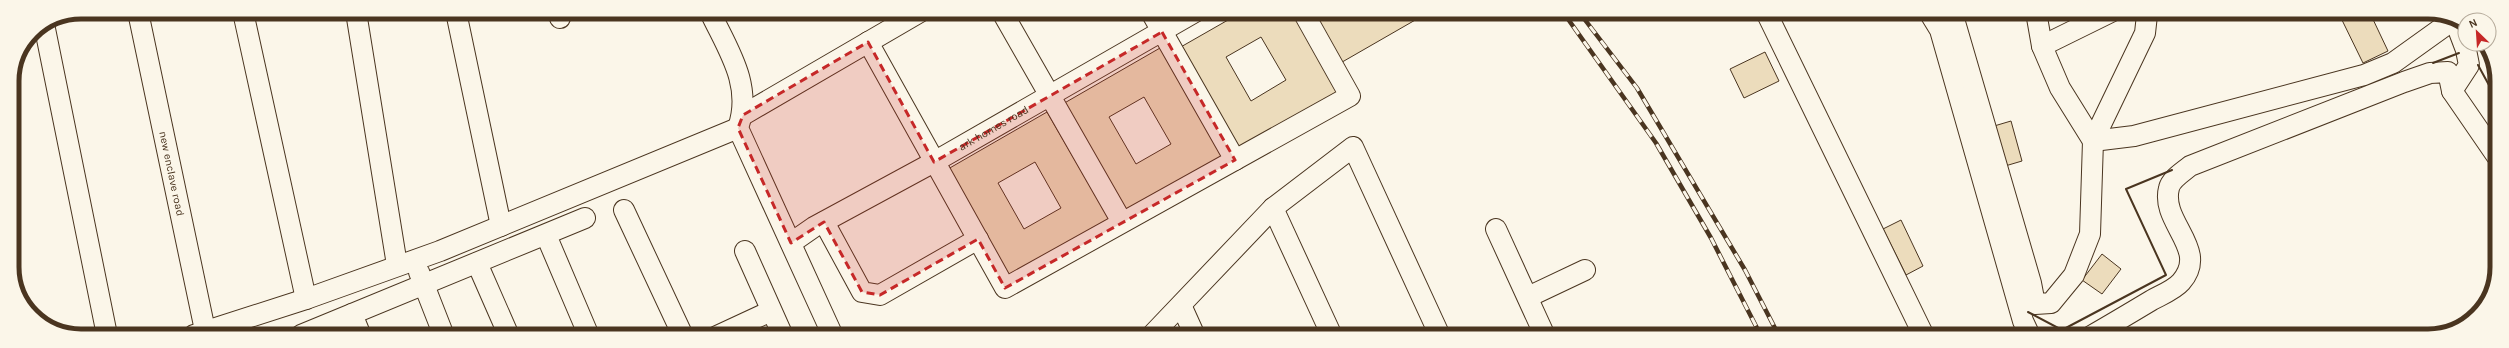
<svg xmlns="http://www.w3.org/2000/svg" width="2509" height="348" font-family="Karla,sans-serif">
<rect width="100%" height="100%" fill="#fbf6e9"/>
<path fill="#ecdcbc" stroke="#4a3520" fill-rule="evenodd" d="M1242,12H1293L1340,94L1239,152L1179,48ZM1261,37L1286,80L1251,101L1226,57Z
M1307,12H1414L1417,19L1337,65Z
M2353,13H2370L2388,51L2363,63L2341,18Z
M1160,48L1224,160L1126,217L1061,105ZM1144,97L1171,144L1136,164L1109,117Z
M1765,52L1779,81L1744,98L1730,69Z
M1047,112L1112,224L1012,281L948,169ZM1035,162L1061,208L1024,229L998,183Z
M2011,121L2022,161L1995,169L1984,129Z
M1901,220L1923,266L1906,275L1883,229Z
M2102,254L2121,269L2102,294L2082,280Z"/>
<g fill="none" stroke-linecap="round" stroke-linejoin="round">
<g stroke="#4a3520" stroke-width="22">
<g id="minor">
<path id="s1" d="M138,12L206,335"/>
<path d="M243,12L306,299"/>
<path d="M356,12L397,265"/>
<path d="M456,12L501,226"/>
<path d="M559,12L560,18"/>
<path d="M710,12C728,50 753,85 738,128L833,336"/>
<path d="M1002,12L1122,222"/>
<path d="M1151,12L1235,160"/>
<path d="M1766,12L1924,336"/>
<path d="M1929,12L1940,30L2023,321L2030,336"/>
<path d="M1952,12L2031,283L2035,304L2051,303L2074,275L2090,234L2093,141L2145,33L2147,15L2145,12"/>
<path d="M2036,12L2042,46L2060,88L2093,141"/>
<path d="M44,24L107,335"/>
<path d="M868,42L1005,288L1350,96L1303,12"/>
<path d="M2042,46L2111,12"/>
<path d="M2452,91L2469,65L2466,50L2455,21"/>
<path d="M743,115L920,12"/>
<path d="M2093,141L2134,136L2364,75L2393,63L2453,20"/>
<path d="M1273,208L1332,336"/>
<path d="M624,210L683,336"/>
<path d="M824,222L862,292L880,295L978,239"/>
<path d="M1496,229L1545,336"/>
<path d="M546,235L589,336"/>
<path id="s2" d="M791,243L814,227L934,162L1195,12"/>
<path d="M745,251L783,336"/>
<path d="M477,263L509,336"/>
<path d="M419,272L444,336"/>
<path d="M1528,297L1585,270"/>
<path d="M1181,305L1195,336"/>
<path d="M352,314L361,336"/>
<path d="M194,335L306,299L440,251L738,128"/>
<path d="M301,335L585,218"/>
<path d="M717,336L771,311"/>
<path d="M1151,336L1273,208L1353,147L1440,336"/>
<path d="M2091,336C2112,324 2132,312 2152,300C2161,295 2174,290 2181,282C2210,249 2160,223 2169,188C2171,179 2183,172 2190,166L2404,82L2430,73L2448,72L2452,91L2496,155"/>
</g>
</g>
<use href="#minor" stroke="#fbf6e9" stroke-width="20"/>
<g stroke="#4a3520" stroke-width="4.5">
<path id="rail" d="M1563,12L1656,143L1711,238L1761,336
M1579,12L1637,88L1745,270L1779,336"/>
</g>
<use href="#rail" stroke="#fbf6e9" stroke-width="3" stroke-dasharray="9" stroke-linecap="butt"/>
<path stroke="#4a3520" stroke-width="2" d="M2433,63L2459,53
M2478,65L2496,98
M2028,312L2062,330L2166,275L2126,189L2172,170"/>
</g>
<path fill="#c62828" fill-opacity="0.2" stroke="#c62828" stroke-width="3" stroke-dasharray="8 5" stroke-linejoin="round" d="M1162,32L1235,160L1005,288L978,239L880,295L862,292L824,222L791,243L738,128L743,115L868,42L934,162Z"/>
<g text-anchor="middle" stroke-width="3" stroke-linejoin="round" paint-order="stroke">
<g font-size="11" fill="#4a3520" stroke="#fbf6e9">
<text dy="4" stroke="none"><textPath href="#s2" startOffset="233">ark homes road</textPath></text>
<text dy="4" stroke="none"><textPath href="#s1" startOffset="165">new enclave road</textPath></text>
</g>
</g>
<path d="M0 0H2509V348H0ZM81 19H2428A62 62 0 0 1 2490 81V267A62 62 0 0 1 2428 329H81A62 62 0 0 1 19 267V81A62 62 0 0 1 81 19Z" fill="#fbf6e9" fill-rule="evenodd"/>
<path fill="none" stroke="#4a3520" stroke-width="5" d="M81 19H2428A62 62 0 0 1 2490 81V267A62 62 0 0 1 2428 329H81A62 62 0 0 1 19 267V81A62 62 0 0 1 81 19Z"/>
<g transform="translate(2477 32) rotate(335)"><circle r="19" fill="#fbf6e9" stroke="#b4a999"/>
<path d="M0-3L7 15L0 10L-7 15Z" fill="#c62828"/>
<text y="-6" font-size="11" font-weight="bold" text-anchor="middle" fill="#4a3520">N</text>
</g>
</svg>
